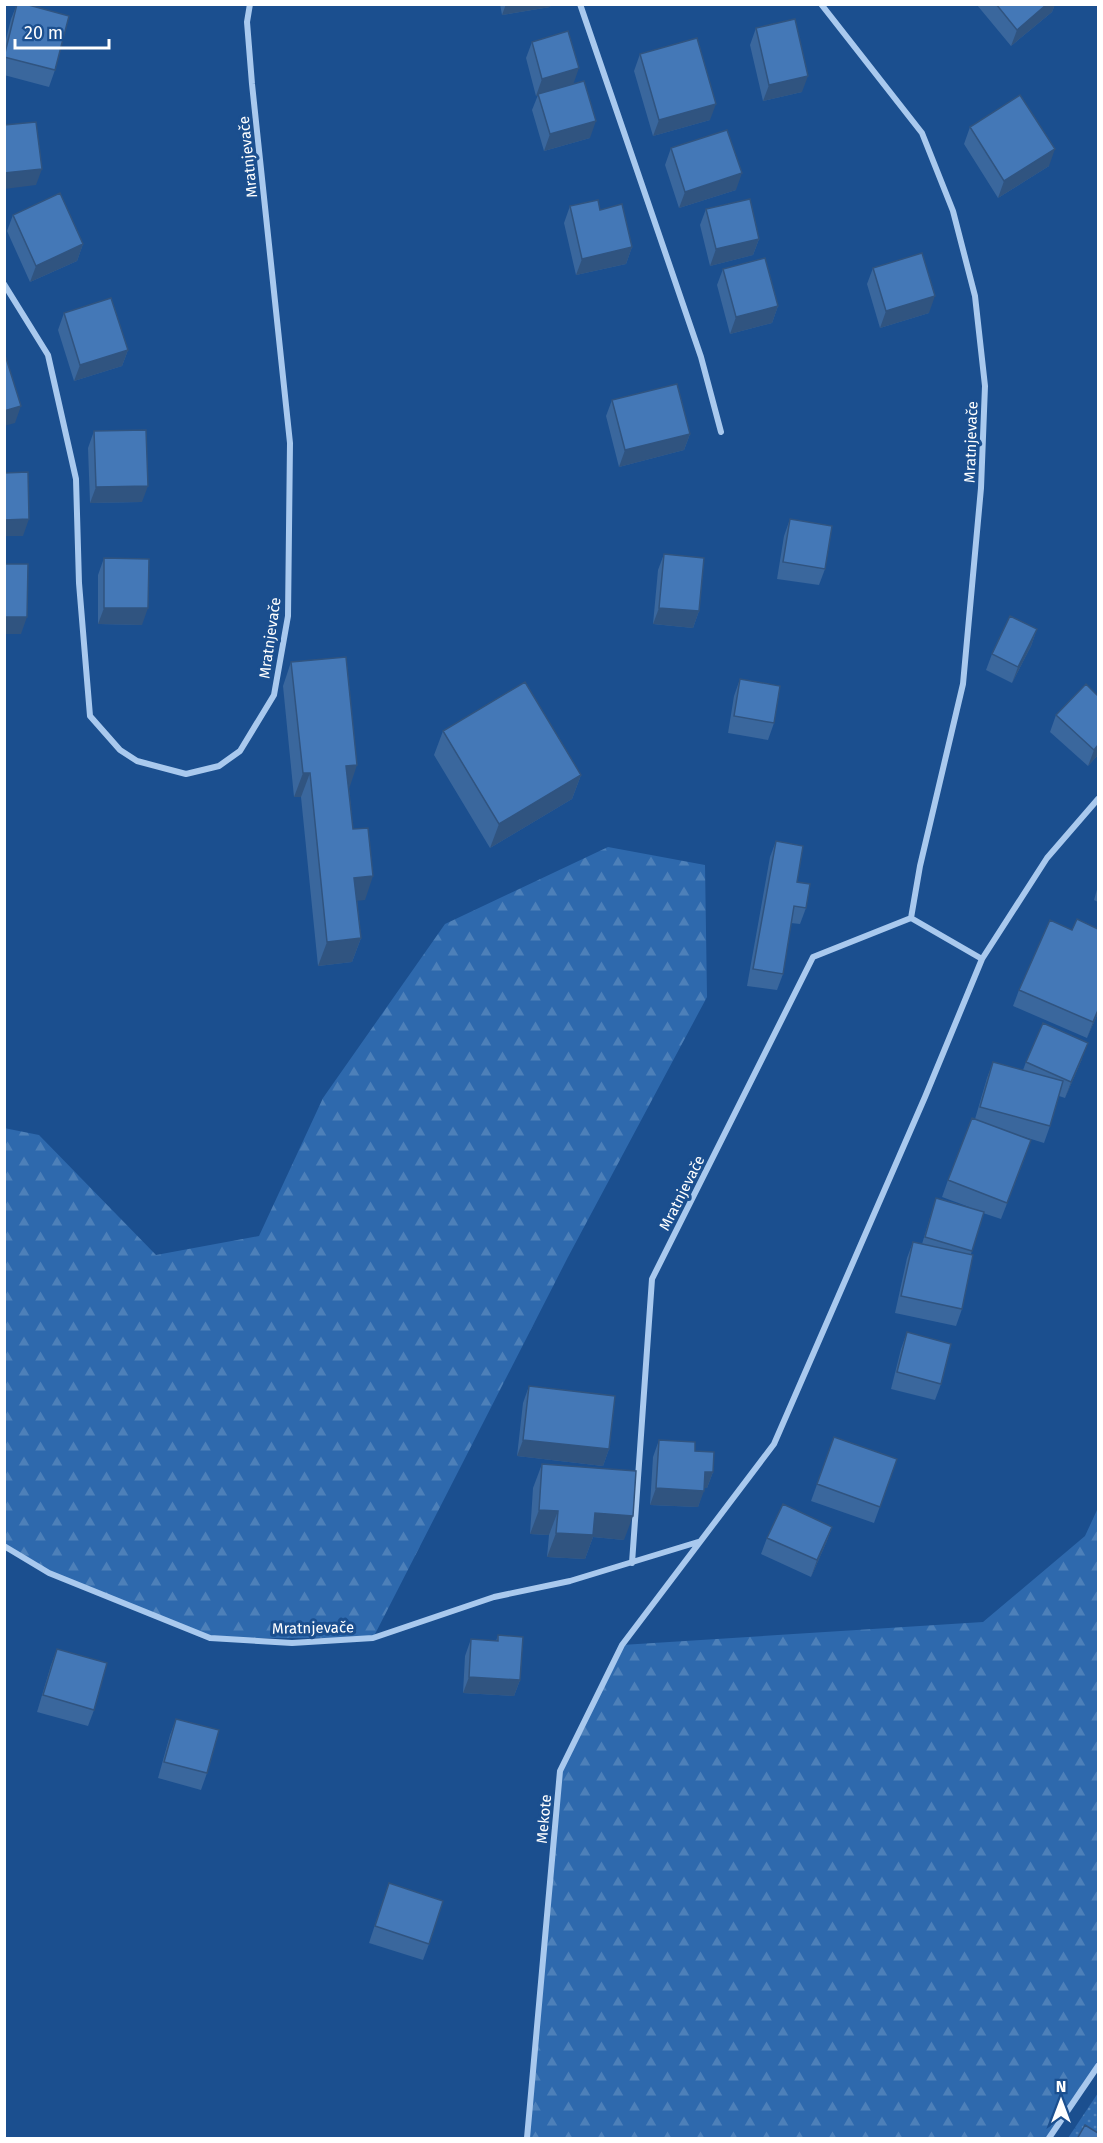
<svg xmlns="http://www.w3.org/2000/svg" width="1103" height="2143" font-family="'Fira Sans',sans-serif">
<defs>
<pattern id="forest-firs" width="22" height="20" patternUnits="userSpaceOnUse" patternTransform="scale(1.5)"><rect width="22" height="20" fill="#2e69ad"/><path d="M5 1l3.5 6h-7zM16 11l3.5 6h-7z" fill="#4d80b9"/></pattern>
<pattern id="park-dots" width="8" height="8" patternUnits="userSpaceOnUse" patternTransform="scale(1.5)"><rect width="8" height="8" fill="#2e69ad"/><path d="M2 2h.1M6 6h.1" fill="none" stroke="#4d80b9" stroke-width="1.8" stroke-linecap="round"/></pattern>
</defs>
<rect width="100%" height="100%" fill="#1b4f8f"/>
<path fill="url(#forest-firs)" d="M608,847L705,865L707,997L568,1257L373,1638H210L49,1573L5,1546L4,1128L39,1135L156,1255L259,1236L323,1098L445,924Z
M1098,1508V2066L1049,2138H527L560,1771L622,1645L983,1622L1085,1536Z"/>
<path fill="url(#park-dots)" d="M1098,2093V2138H1068Z"/>
<g fill="none" stroke-linecap="round" stroke-linejoin="round">
<path stroke="#a9c9ee" stroke-width="6" d="M580,4L701,357L721,432
M821,4L922,133L953,211L975,296L985,386L981,488L963,684L920,866L911,918
M4,284L48,355L76,479L79,583L90,716L120,750L137,761L186,774L219,766L240,751L274,695L288,616L290,443L252,84L247,22L250,4
M911,918L982,959
M4,1546L49,1573L210,1638L292,1643L373,1638L494,1597L570,1581L698,1542
M632,1563L652,1279L813,957L911,918
M527,2138L560,1771L622,1645L774,1444L925,1097L982,959L1047,858L1098,799
M1049,2138L1098,2066"/>
</g>
<path fill="#3a679d" d="M17,4L55,70L49,87L4,75V47L11,19Z
M500,4H551L550,7L502,15Z
M978,4H1055L1052,12L1011,46L977,5Z
M756,28L802,92L763,101L750,45Z
M532,42L573,84L590,138L544,151L532,110L538,95L536,96L526,58Z
M640,54L710,120L653,136L634,71Z
M970,127L1049,166L998,198L964,144Z
M671,148L736,190L679,208L665,165Z
M570,206L600,210L632,247L626,264L576,275L564,223Z
M706,209L759,239L753,255L710,266L700,225Z
M13,215L83,244L77,261L30,282L7,231Z
M873,268L929,313L880,328L867,284Z
M723,269L778,306L772,323L730,334L717,285Z
M64,313L128,350L122,366L74,381L58,330Z
M612,400L690,434L684,450L619,467L606,416Z
M94,431L142,502L90,503L88,448Z
M790,519L825,569L819,585L777,579L784,536Z
M664,554L699,611L693,628L653,624L658,570Z
M104,558L142,625L98,624V575Z
M1037,629L1031,646L1012,683L986,670L992,654Z
M291,662L349,789L353,829L365,900H357L361,938L352,962L318,966L301,797H294L283,686Z
M740,679L774,723L768,740L728,733L734,696Z
M1086,684L1098,755L1088,766L1050,732L1056,715Z
M443,731L581,775L572,799L490,848L434,755Z
M776,841L797,882L806,908L800,924L791,923L783,974L777,990L747,986L770,857Z
M1098,886V902L1094,900Z
M1072,930L1098,1013L1087,1038L1013,1006L1019,990Z
M1082,1059L1065,1098L1059,1096L1050,1126L1044,1143L1018,1135L1025,1157L1001,1219L983,1213L971,1254L962,1309L956,1326L895,1313L907,1258L913,1242L922,1244L936,1198L972,1208L942,1197L948,1180L975,1119L987,1078L993,1062L1023,1070L1026,1062Z
M907,1332L941,1384L935,1400L891,1389L901,1349Z
M529,1386L609,1449L603,1466L517,1456L523,1403Z
M834,1437L897,1459L874,1523L811,1501Z
M659,1440L713,1472L707,1488H704L698,1507L650,1505L653,1457Z
M542,1464L624,1540L593,1537L585,1559L547,1557L549,1535L530,1534L533,1488Z
M832,1527L826,1543L811,1577L761,1554L767,1538Z
M498,1635L520,1680L514,1696L463,1693L465,1656L471,1639L496,1641Z
M57,1649L94,1710L88,1726L37,1712L51,1665Z
M176,1719L207,1773L201,1790L158,1778L170,1735Z
M383,1900L429,1944L423,1960L369,1943Z"/>
<path fill="#305480" d="M506,4H551L550,7L502,15Z
M1047,4H1055L1052,12L1011,46L1017,30Z
M579,68L573,85L536,96L542,79Z
M808,76L802,92L763,101L769,85Z
M716,104L710,120L653,136L659,120Z
M596,121L590,138L544,151L550,134Z
M1055,149L1049,166L998,198L1004,181Z
M42,169L36,185L4,189V173Z
M742,173L736,190L679,208L685,192Z
M759,239L753,255L710,266L716,249Z
M83,244L77,261L30,282L36,266Z
M632,247L626,264L576,275L582,259Z
M935,296L929,313L880,328L886,311Z
M778,306L772,323L730,334L736,317Z
M128,350L122,366L74,381L80,365Z
M21,406L15,423L4,426V411Z
M690,434L684,450L619,467L625,450Z
M148,486L142,502L90,503L96,487Z
M29,519L23,536H4V520Z
M104,608H148L142,625L98,624Z
M659,608L699,611L693,628L653,624Z
M4,617H27L21,634H4Z
M1037,629L1031,646L1012,683L1018,667Z
M1098,745V755L1088,766L1094,750Z
M357,765L349,789L346,766Z
M303,773H310L301,797H294Z
M581,775L572,799L490,848L499,824Z
M373,876L365,900L346,902L354,878Z
M361,938L352,962L318,966L327,942Z
M1098,1010V1013L1087,1038L1093,1022Z
M1088,1043L1082,1059L1065,1098L1071,1082Z
M523,1440L609,1449L603,1466L517,1456Z
M705,1472H713L707,1488H699Z
M656,1488L704,1491L698,1507L650,1505Z
M539,1510L558,1511L549,1535L530,1534Z
M595,1513L633,1516L624,1540L593,1537L585,1559L547,1557L556,1533Z
M832,1527L826,1543L811,1577L817,1560Z
M469,1677L520,1680L514,1696L463,1693Z"/>
<path fill="#4478b7" stroke="#305480" stroke-width="1.5" d="M17,4H25L69,16L55,70L4,57Z
M996,4H1047L1017,30Z
M795,19L808,76L769,85L756,28Z
M568,31L579,68L542,79L532,42Z
M697,38L716,104L659,120L640,54Z
M584,81L596,121L550,134L538,94Z
M1020,95L1055,149L1004,181L970,127Z
M36,122L42,169L4,173V125Z
M727,130L742,173L685,192L671,148Z
M60,193L83,244L36,266L13,215Z
M750,199L759,239L716,249L706,209Z
M598,200L600,210L622,204L632,247L582,259L570,206Z
M922,253L935,296L886,311L873,268Z
M765,258L778,306L736,317L723,269Z
M111,298L128,350L80,365L64,313Z
M6,358L21,406L4,411V359Z
M677,384L690,434L625,450L612,400Z
M146,430L148,486L96,487L94,431Z
M28,472L29,519L4,520V473Z
M790,519L832,526L825,569L783,562Z
M664,554L704,558L699,611L659,608Z
M104,558L149,559L148,608H104Z
M4,564H28L27,617H4Z
M1010,616L1037,629L1018,667L992,654Z
M346,657L357,765L346,766L353,829L368,828L373,876L354,878L361,938L327,942L310,773H303L291,662Z
M740,679L780,686L774,723L734,716Z
M525,682L581,775L499,824L443,731Z
M1086,684L1098,696V745L1094,750L1056,715Z
M776,841L803,846L797,882L810,884L806,908L794,906L783,974L753,969Z
M1077,919L1098,929V1010L1093,1022L1019,990L1050,920L1072,930Z
M1043,1023L1088,1043L1071,1082L1026,1062Z
M993,1062L1063,1081L1050,1126L980,1107Z
M972,1118L1031,1140L1007,1203L948,1180Z
M936,1198L984,1212L972,1251L925,1237Z
M913,1242L973,1255L962,1309L901,1296Z
M907,1332L951,1344L941,1384L897,1372Z
M529,1386L615,1396L609,1449L523,1440Z
M834,1437L897,1459L880,1507L817,1484Z
M659,1440L695,1442V1451L714,1452L713,1472H705L704,1491L656,1488Z
M542,1464L636,1471L633,1516L595,1513L593,1535L556,1533L558,1511L539,1510Z
M783,1504L832,1527L817,1560L767,1538Z
M498,1635L523,1637L520,1680L469,1677L471,1639L498,1641Z
M57,1649L107,1663L94,1710L43,1695Z
M176,1719L219,1730L207,1773L164,1762Z
M389,1883L443,1901L429,1944L375,1926Z
M1085,2125L1098,2133V2139H1077Z"/>
<g text-anchor="middle" stroke-width="6" stroke-linejoin="round" paint-order="stroke">
<g font-size="15" fill="#fff" stroke="#1b4f8f">
<text transform="translate(248 157) rotate(-96)" y="5">Mratnjevače</text>
<text transform="translate(971 442) rotate(-88)" y="5">Mratnjevače</text>
<text transform="translate(270 638) rotate(-82)" y="5">Mratnjevače</text>
<text transform="translate(682 1193) rotate(-63)" y="5">Mratnjevače</text>
<text transform="translate(313 1628) rotate(-1)" y="5">Mratnjevače</text>
<text transform="translate(544 1819) rotate(-85)" y="5">Mekote</text>
</g>
</g>
<rect width="1103" height="2143" fill="none" stroke="#ffffff" stroke-width="12"/>
<g transform="translate(1061 2101)" stroke="#1b4f8f" stroke-width="4.5" paint-order="stroke">
<path d="M0-4.5L10 22L0 15L-10 22Z" fill="#ffffff"/>
<text y="-9" font-size="16" font-weight="bold" text-anchor="middle" fill="#ffffff">N</text>
</g>
<path d="M15 39v9h94v-9" fill="none" stroke="#ffffff" stroke-width="3"/>
<text x="24" y="39" font-size="18" fill="#ffffff" stroke="#1b4f8f" stroke-width="4.5" paint-order="stroke">20 m</text>
</svg>
